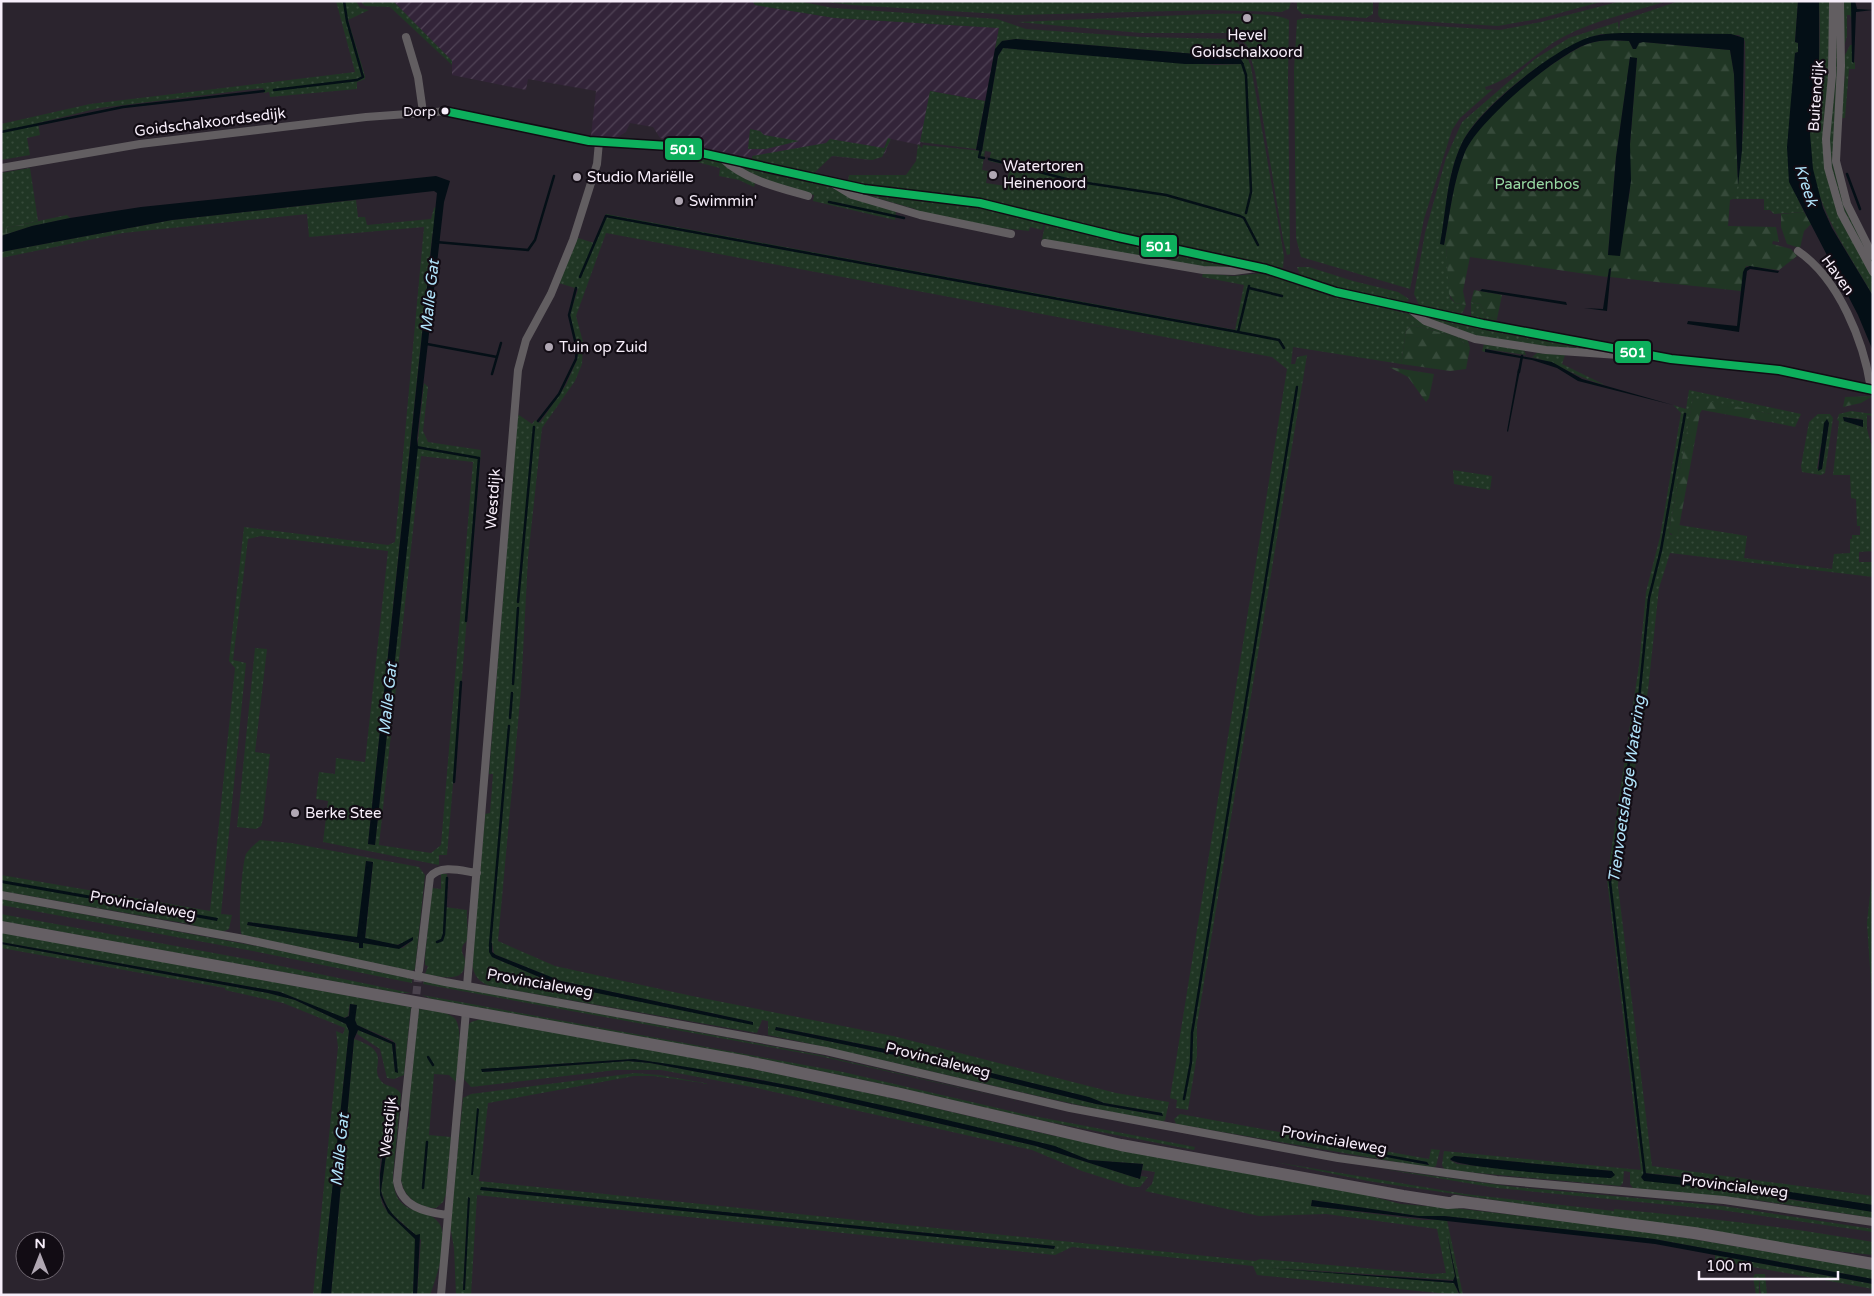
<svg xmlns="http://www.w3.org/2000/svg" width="1874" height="1296" font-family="'Varela Round',sans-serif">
<defs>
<pattern id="industrial-furrows" width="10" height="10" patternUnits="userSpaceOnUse" patternTransform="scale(1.25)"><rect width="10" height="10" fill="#332439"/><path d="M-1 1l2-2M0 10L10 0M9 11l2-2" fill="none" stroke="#514457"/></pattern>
<pattern id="grass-dots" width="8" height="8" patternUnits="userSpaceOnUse" patternTransform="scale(1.25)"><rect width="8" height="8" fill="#203624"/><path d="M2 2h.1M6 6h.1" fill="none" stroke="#364a3a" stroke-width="1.8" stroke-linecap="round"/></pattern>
<pattern id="forest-firs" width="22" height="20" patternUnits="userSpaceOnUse" patternTransform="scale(1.25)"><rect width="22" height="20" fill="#203624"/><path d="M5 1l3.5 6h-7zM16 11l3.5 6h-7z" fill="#364a3a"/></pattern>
<pattern id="wetland-marsh" width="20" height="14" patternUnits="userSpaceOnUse" patternTransform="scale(1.25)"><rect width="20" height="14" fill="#203624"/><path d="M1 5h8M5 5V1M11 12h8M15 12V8" fill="none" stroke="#364a3a"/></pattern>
</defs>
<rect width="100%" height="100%" fill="#2b242e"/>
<path fill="url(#industrial-furrows)" d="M393,1H752L755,5L835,18L999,28L985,101L931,91L920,145L891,139L885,153L872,160L831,156L813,172L660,138L653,127L630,123L626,132L618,137L591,136L596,91L528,79L526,90L452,75V61Z"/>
<path fill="url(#grass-dots)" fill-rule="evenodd" d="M336,1H356L360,8L369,10L348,20L365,76V79L357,82V89L270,97L269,92L264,93L263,88L99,108L38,123L40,135L27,138L30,155L1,160V124L90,104L355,72Z
M360,1H393L452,61V65L390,7L365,6Z
M752,1H798L833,8L997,19L1026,29L1141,37L1233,39L1245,50L1251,67L1284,256L1283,268L1109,231V229L1102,227L1101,230L848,181L849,175H906L916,161L918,144L922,148L923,145L982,151L998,56L1003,48L1215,65L1243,64L1239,54L1208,55L1016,39L1002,41L995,49L999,28L835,18L755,5ZM985,151L991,152L989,161L1011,166L1005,186L986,183L988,171L982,170Z
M817,1H1291L1289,9L1281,12L1211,10L1016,15L852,5Z
M1297,1H1373V14L1366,18L1302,14L1297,9Z
M1379,1H1604L1538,19L1498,26L1381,19L1378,15Z
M1621,1H1667C1633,12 1596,20 1565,36C1537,50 1514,79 1485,87L1486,90L1493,89L1460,118L1452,130L1424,219L1410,289L1301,257L1296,238L1294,70L1297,20L1305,18L1500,30L1541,22Z
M1679,1H1798L1795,42L1799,43L1798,52L1795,53C1794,107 1777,162 1804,212L1774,214L1770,210H1764V199H1733C1745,149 1746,93 1745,41L1739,35L1601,34C1559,45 1481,104 1462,143C1447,174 1446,211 1441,244L1446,245L1450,298L1455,303L1466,305L1463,312L1459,315L1420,307L1414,294L1425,233L1446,158L1462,122L1535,59L1569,38L1618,22L1619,31L1620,21Z
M1819,1H1831L1828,102L1830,186L1873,275V296C1847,250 1816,209 1810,154C1807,124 1816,92 1819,62C1820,42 1820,22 1819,1Z
M1834,1L1840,46L1834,147L1855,228L1873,260V269C1859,245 1836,205 1832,178C1822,122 1832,58 1834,1Z
M1841,1H1851L1853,23L1850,15H1847V36L1843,50Z
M1208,14C1225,14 1276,12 1289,20L1288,79L1290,254L1287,255L1283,239L1255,72L1247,45L1230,33H1141L1017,22Z
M1850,45H1852V62H1855V69H1849L1845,118H1840L1845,76L1842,75L1844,57Z
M930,91L985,101L976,149L920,142Z
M750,129L760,131L764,135L799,141L766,149H748Z
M888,138L891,139L882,157L872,160L832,156L813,174L752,161V156L826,143L830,139L884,148Z
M686,154L719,161L756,180L754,187L739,180L719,176L720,168L685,159Z
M732,164L827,185L843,193L896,211L895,220L813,201L814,195C785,190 759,178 732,164Z
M30,168L38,221L1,229V173Z
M842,188L892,197L967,205L1044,223L1042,230L1030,227L1029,231L993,227L918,213L915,209Z
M356,200L358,217H365L367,225L431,219L434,208L438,206L432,237L368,844L375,845L424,383L428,387L423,431L428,442L481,450L447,855H439V865L323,842L328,801L316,799L319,772L335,774L336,758L365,762L388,551L261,536L248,539L233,660L246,663L221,914L232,915L229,929C219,935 200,927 189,924L1,891V875L210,911L235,668L229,661L244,527L388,545L395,542L424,227L309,237L307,214L123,233L1,258V252L172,220ZM421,456L473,462L441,845L431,853L379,845Z
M606,214L1235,330L1244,285L1202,277L1203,273L1233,276L1264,273L1328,295L1409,314L1423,323L1467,338L1470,348L1457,337L1412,325L1406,331L1401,364L1293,347L1291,364H1295L1297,357L1307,355L1197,1025V1055L1188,1110L1176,1108L1177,1100L1170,1098L1287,369L1272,357L606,233L576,316L583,342L582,364L575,381L542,428L528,558L521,690L498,941L555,966L692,996L893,1036L1116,1093L1169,1102L1165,1120L1162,1122C1030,1097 900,1062 768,1035V1021L762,1020L757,1033L490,986C476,981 472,972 472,958L485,814L490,813L493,774H489L517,417L519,415L532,424L535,420L540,423L566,385L577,360L578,350L570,315L578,289L559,283L578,238L594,243ZM492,943L494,954L561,981L752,1022L753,1024L558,985L492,957ZM776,1027L930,1058L1091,1098L1104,1103L1161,1113L1163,1116L1096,1104L933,1063L775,1030Z
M1045,224L1245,267L1217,269L1062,245L1042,240Z
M1297,267H1309L1353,281L1398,292L1409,299L1406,304L1337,289L1301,277Z
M1471,302L1480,304L1487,316L1497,319L1496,323L1471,316Z
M1427,316L1617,352L1574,351L1480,338L1431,321L1425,317Z
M1484,344L1524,350L1526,355L1486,349L1485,352L1482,351Z
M1537,353L1565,355L1562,364L1605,385C1579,379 1558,363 1532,357Z
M1689,390L1801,414L1795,427L1771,422V414L1693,399L1669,532L1671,535L1678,533L1679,525L1747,536L1744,558L1832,569L1834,554L1850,553V539H1852V535H1860V526H1857L1856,499L1851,498L1850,475H1833L1839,421L1837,420L1839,414L1851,411L1873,414V416L1867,415V429L1873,451V551L1859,552V562H1873V577L1670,553L1659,588L1648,690L1620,859L1618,886L1652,1166L1873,1196V1205L1675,1176L1644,1173L1642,1179L1863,1210L1873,1212V1218L1750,1199L1633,1188L1630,1184V1172L1624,1171L1623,1183L1620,1186L1445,1170L1442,1165L1444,1151L1641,1170L1607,879L1639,665L1646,592L1660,537L1681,413L1673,405L1686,409ZM1843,417L1861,419L1863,420V427L1844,421ZM1454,1156L1612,1171H1526L1457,1164L1450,1160Z
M1818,414H1830L1833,418L1825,473L1821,475L1802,472L1801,466L1809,422ZM1829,423L1822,469H1817L1820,449Z
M1453,470L1492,476L1490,490L1454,484Z
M255,648L267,649L255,752L270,754L263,819L261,826L256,829L237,827Z
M260,840L291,843L419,867L425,875L415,969L412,971L242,935C237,928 242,863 246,854C249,849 256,843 260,840ZM366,861L373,862L365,939L396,945L413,940L403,948L363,943L359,948V943L247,925L248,922L356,938L359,933Z
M1873,866V1014L1867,923Z
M441,874H447L445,907L467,910C466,918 469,935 467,940C465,944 462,944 462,950C462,955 465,956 465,961C466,985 440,976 425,974L428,966L425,965V956L432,888L441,889Z
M1,899L278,950L412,979V983L253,951L1,905Z
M1,914L252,960L411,993H399L1,921Z
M1,932L411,1007L404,1075L394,1079L387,1078L380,1049L357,1034L358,1030L392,1044L395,1072L396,1044L392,1040L357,1025L355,1020L356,1005L350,1004L348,1016L343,1018L280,992L1,942Z
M1,944L268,993L295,1000L346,1024L349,1031L321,1295H313L338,1047L336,1031L343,1034L345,1028L283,1003L225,990V988L1,948Z
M424,981L820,1055L1053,1109L819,1056L423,984Z
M422,995L843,1072L1023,1114L1195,1147L1194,1150L1039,1120L878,1083L757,1058L432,999Z
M419,1009C430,1010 445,1011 453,1017C465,1025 457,1068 456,1082L449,1075L434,1074L429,1135L451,1137L446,1194L443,1202L436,1208C422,1208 408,1200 403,1187C395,1166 406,1139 409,1119C410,1110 408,1101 409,1092C412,1064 416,1036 419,1009Z
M481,1019L696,1057L887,1097L1050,1135L1355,1192L1401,1204L1463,1209L1638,1230L1873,1269V1279L1654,1239L1444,1216H1418L1312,1200L1311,1206L1422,1220H1447L1463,1295H1460L1447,1235L1455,1276L1453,1280L1266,1267L1454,1283L1459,1295L1257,1275L1253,1266L1072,1247L1055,1255L477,1195L471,1295H456L454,1248L450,1226L463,1098L471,1094L635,1073L660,1075L710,1084L653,1076H634L488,1103L479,1181L1255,1261L1260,1259L1432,1274L1446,1273L1437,1229L1326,1214L1259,1216L1145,1191L1152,1184L1155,1172L1142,1170L1143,1164L1089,1160L1047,1145L837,1096L753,1078L634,1059L482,1069V1072L628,1061L650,1063L799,1091L1036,1146L1140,1179L1141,1176L1148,1177L1140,1187H1132L1082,1171L1032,1150L757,1088L661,1070H616L471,1087L463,1078L467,1027L471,1022ZM481,1187L1054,1246H1055L1054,1249L481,1190ZM468,1197L465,1289L463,1290Z
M354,1039C395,1053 368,1066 381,1081C387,1088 396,1085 401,1094L393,1175C393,1220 427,1205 439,1223C450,1240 436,1278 430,1295H417L421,1240L389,1211L381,1191L394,1096L391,1095C387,1120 372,1186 384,1207C392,1220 409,1227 416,1241L413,1295H331Z
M1180,1114L1429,1159L1431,1149L1440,1150L1436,1166L1431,1168L1176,1124L1174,1119ZM1296,1138L1427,1162L1429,1165L1296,1140Z
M1275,1162L1465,1194L1614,1211V1209C1701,1217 1787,1227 1873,1242V1255L1836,1251L1368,1181Z
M1383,1169L1515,1187L1723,1206L1873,1229V1232L1721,1210L1497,1188Z
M1715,1255L1873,1284V1289L1715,1260Z
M1755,1274H1765L1767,1295H1761L1759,1278V1295H1756L1753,1277Z"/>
<path fill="url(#forest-firs)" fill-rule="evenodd" d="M1610,40L1629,41L1633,49L1636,48L1638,43L1643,42L1730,50L1734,74L1738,185L1733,199L1730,200L1728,226L1776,227L1779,242L1773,241L1772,244L1791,249L1797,256L1779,270L1746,266L1741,291L1610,277L1611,269L1607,277L1470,257L1463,291L1466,305L1455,303L1449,294L1446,246L1444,245C1450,214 1453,180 1465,151C1479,118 1548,63 1581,47C1590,42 1600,41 1610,40ZM1630,58H1637L1630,144V191L1624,221L1608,254L1616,157Z
M1804,212L1811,224L1804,231L1800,248L1787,244L1781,227V214Z
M1474,290L1502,295L1497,319L1487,316L1480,304L1471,302Z
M1412,325L1457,337L1470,348L1466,369L1450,371L1401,364L1406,331Z
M1389,367L1434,374L1429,398L1426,402L1408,377Z
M1873,396L1861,403L1843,407L1845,397Z
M1693,398L1771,414V422H1768L1702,410L1700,413L1678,533L1674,536L1669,532Z"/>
<path fill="url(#wetland-marsh)" d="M67,215L70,218L32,226L1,236V229Z"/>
<path fill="#040f16" d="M1798,1H1819V63L1810,134L1813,169L1823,208L1832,228L1873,296V351L1858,315L1789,182L1787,147L1795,53L1798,52V43L1795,42Z
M1851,1H1855L1857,9L1873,10L1856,12L1854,63L1852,62Z
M1632,33L1731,34L1744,38L1742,150L1738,185L1734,74L1730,50L1643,42L1639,43L1636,49H1633L1629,41C1614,40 1601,39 1587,44C1555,56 1478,121 1465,152C1453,181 1450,214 1444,245L1440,244C1446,212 1447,174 1462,143C1479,109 1553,49 1590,37C1604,33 1618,33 1632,33Z
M1016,39L1208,55H1236L1237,53L1244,64H1185L1003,48L998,56L982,151L976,150L995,49L1002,41Z
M1630,57L1637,58L1630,144L1631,181L1620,256L1608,255L1616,157Z
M436,176L450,181L444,202L417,439L418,447L375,845L368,844L437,193L434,191L172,220L1,252V236L32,226L70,218L141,207Z
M1750,266L1779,271L1778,273L1750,269L1747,271L1739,332L1687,324L1688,321L1737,326L1743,272L1745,268Z
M1611,268L1607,311L1584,308L1603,309L1609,269Z
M1482,289L1566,302L1567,305L1480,291Z
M1485,349L1552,362L1582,379L1673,405L1578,381L1557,368L1532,360L1485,352Z
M1518,369L1520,370L1508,432L1507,431Z
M1843,417L1863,420V427L1844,421Z
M1827,419L1829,423L1822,469L1818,471L1824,423Z
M366,861L373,862L365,938L398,945L413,937V940L399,949L363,943V948H359V943L247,925L248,922L357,937Z
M1,880L218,918L217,921L1,883Z
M1,942L280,992L345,1018L349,1016L350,1004L357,1005L355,1020L357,1025L395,1043L398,1073L395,1072L392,1044L358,1030L354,1039L331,1295H321L349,1031L346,1024L295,1000L268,993L1,944Z
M489,943H492V952L496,955L561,981L753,1022V1025L558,985L492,957L489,952Z
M776,1027L930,1058L1089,1097L1104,1103L1162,1113L1163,1116L1096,1104L933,1063L775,1030Z
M634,1059C776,1079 916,1112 1055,1146L1089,1160L1143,1164L1140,1179L1036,1146L799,1091L650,1063L628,1061L482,1072L481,1069Z
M391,1095L394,1096L381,1191C386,1212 400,1222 416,1235L420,1234L417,1295H413L415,1239L388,1213L380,1195V1174Z
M477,1108L479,1109L473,1175H471Z
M1296,1138L1427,1162L1429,1165L1295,1140Z
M1454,1156L1612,1171L1615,1175L1611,1178C1591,1177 1455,1168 1450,1159Z
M1644,1173L1759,1187L1873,1205V1212L1741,1191L1644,1181L1641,1177Z
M481,1187L1055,1246L1054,1249L480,1190Z
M468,1197L470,1198L465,1290H463Z
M1312,1200L1418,1216H1444L1654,1239L1873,1279V1284L1655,1244L1311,1206Z
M1447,1234L1460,1295L1454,1283L1266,1268L1453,1281L1455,1276Z"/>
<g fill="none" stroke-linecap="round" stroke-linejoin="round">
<path stroke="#040f16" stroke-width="2.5" d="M1242,63L1246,75L1251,192L1246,213
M274,90L357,80L363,77L347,21L344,1
M1,132L123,107L264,91
M981,149L979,157L984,158
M989,159L1074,181L1166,195L1240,216L1244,218L1258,245
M1847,174L1860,209
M829,202L904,218
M436,242L528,250L535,240L554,176
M580,277L606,216L1238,332
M1249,286L1238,332L1279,340L1284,348
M1249,288L1282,296
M427,344L497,357
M1519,372L1522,356
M492,374L501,343
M538,421L559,394L576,359L577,349L569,315L576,288
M416,447L479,458L466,621
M518,602L534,427
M513,684L518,608
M510,718L512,693
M454,782L461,682
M437,942L442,940L444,934L447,878
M490,946L509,726
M428,1057L433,1065
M1184,1099L1191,1062L1192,1033L1297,387
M1645,1176L1610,882L1639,699L1649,598L1661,550L1685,414
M423,1188L427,1142"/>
<path stroke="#4a424d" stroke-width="8" stroke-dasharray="8 4" stroke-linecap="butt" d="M415,1006L419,970"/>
<path stroke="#625e61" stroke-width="8" d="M1833,1L1832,76L1826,139L1828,168L1841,213L1873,272
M1840,1L1841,66L1836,161L1847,204L1873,256
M406,37L418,77L423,112
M723,159C745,180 780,188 808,196
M1,168L140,144L366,117L449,111L583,140L669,146L864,189L970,201L1118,237L1259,267L1328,290L1410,309L1652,356L1779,370L1873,390
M834,184L852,195L920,215L1011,234
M1045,243L1203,270L1234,271L1257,268
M1798,251C1839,279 1864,342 1871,389
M1410,309L1425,321L1475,339L1546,350L1633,356
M1,895L244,939L445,982L826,1051L1070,1108L1338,1158L1497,1180L1724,1200L1873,1222
M419,970L430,877C441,864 462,871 477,873
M467,986L518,370L526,340L551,294L573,240L597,164L599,142
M415,1010L397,1181C401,1207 425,1212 447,1215
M441,1295L466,1011"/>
<path stroke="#655f64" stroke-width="12" d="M1,927L748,1062L901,1094L1121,1145L1403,1196L1448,1203L1462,1202
M1455,1201L1694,1233L1873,1264"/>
<g stroke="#120c14" stroke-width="11">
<path id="bus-1" d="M444,111L589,141L669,146L864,189L980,203L1118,237L1266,269L1336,292L1483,324L1671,359L1779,370L1873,390"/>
</g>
<use href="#bus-1" stroke="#0daf5c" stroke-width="8"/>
</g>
<g fill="#b0a7b3" stroke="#120c14" stroke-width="2">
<circle cx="1247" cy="18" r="5"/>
<circle cx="993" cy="175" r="5"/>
<circle cx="577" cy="177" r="5"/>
<circle cx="679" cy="201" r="5"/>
<circle cx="549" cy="347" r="5"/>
<circle cx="295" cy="813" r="5"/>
</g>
<circle fill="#f7eefa" stroke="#120c14" stroke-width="2" cx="445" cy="111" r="4.5"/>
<g text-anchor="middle" stroke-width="4.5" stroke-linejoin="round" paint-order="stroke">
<g font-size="14" fill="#f7eefa" stroke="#120c14" text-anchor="end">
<text x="436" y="116">Dorp</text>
</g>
<g font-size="15" fill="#f7eefa" stroke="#120c14" text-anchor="start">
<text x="1247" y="40" text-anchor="middle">Hevel<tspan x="1247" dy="17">Goidschalxoord</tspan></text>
<text x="1003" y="171">Watertoren<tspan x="1003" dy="17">Heinenoord</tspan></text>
<text x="587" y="182">Studio Mariëlle</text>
<text x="689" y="206">Swimmin'</text>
<text x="559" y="352">Tuin op Zuid</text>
<text x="305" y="818">Berke Stee</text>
</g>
<g font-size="15" fill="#f7eefa" stroke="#120c14">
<text transform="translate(1816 96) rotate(-86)" y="5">Buitendijk</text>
<text transform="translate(210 122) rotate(-7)" y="5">Goidschalxoordsedijk</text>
<text transform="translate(1838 275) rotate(54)" y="5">Haven</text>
<text transform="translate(493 499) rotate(-86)" y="5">Westdijk</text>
<text transform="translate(143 905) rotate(10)" y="5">Provincialeweg</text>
<text transform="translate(540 983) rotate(10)" y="5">Provincialeweg</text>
<text transform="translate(938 1060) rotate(14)" y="5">Provincialeweg</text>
<text transform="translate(388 1127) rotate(-84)" y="5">Westdijk</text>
<text transform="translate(1334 1140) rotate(10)" y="5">Provincialeweg</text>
<text transform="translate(1735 1186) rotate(7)" y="5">Provincialeweg</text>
</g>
<g font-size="15" fill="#97d9a3" stroke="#120c14">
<text x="1537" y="189">Paardenbos</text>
</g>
<g font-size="16" font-style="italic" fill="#b1e4fb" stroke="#120c14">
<text transform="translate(1807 185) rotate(72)" y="6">Kreek</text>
<text transform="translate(429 296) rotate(-84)" y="6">Malle Gat</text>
<text transform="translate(387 699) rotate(-84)" y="6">Malle Gat</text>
<text transform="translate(1626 789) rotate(-82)" y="6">Tienvoetslange Watering</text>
<text transform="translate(339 1150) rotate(-84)" y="6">Malle Gat</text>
</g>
</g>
<g stroke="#120c14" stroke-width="2">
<rect x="664" y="137" width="39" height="24" rx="5" fill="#0daf5c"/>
<rect x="1140" y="234" width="38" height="24" rx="5" fill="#0daf5c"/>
<rect x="1614" y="340" width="38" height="24" rx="5" fill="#0daf5c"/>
</g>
<g font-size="14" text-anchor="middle" font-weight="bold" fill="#fff">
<text x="683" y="154">501</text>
<text x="1159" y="251">501</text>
<text x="1633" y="357">501</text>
</g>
<rect width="1874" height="1296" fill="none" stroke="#f7eefa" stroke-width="5"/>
<g transform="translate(40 1256)"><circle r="24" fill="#120c14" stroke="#6e6670"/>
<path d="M0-4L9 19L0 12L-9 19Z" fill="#b0a7b3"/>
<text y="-8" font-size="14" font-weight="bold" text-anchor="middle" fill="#f7eefa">N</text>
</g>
<path d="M1699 1271v8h139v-8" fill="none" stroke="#f7eefa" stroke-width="2.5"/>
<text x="1706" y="1271" font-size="15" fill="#f7eefa" stroke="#120c14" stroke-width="4" paint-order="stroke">100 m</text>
</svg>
